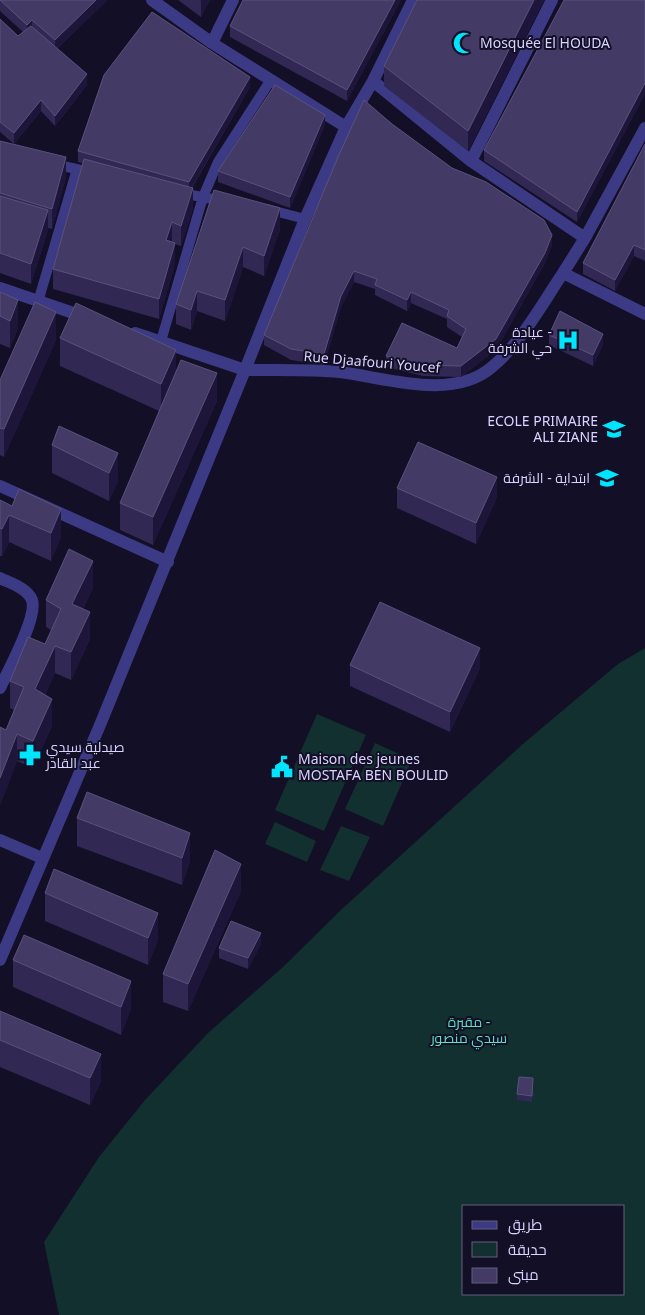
<svg xmlns="http://www.w3.org/2000/svg" width="645" height="1315" font-family="'Noto Sans',Cairo,sans-serif">
<rect width="100%" height="100%" fill="#130f26"/>
<path fill="#12302f" fill-rule="evenodd" d="M645,648V1315H59L44,1242L99,1157L145,1100L208,1033L283,967L342,909L524,743L618,664ZM464,1206H624V1294H464Z
M317,714L366,735L324,831L275,810Z
M375,743L412,760L383,826L345,809Z
M275,822L316,841L307,862L265,844Z
M341,826L370,837L349,881L320,870Z"/>
<g fill="none" stroke-linecap="round" stroke-linejoin="round">
<path stroke="#3d3a85" stroke-width="10" d="M54,164L94,173
M181,193L223,201
M267,209L305,219
M38,302L77,169
M161,341L203,197L218,162L270,81"/>
<path stroke="#3d3a85" stroke-width="12" d="M152,0L212,43
M233,0L212,43L346,127
M413,0L373,81L346,127L305,219L245,370C276,370 309,369 340,372C386,378 453,401 492,367C521,343 542,304 563,273L645,314
M373,81L471,161L585,238L563,273
M471,161L552,0
M585,238L645,128
M0,288L88,318
M0,486L168,562
M0,578C10,583 27,588 32,600C38,617 8,671 0,688
M0,840L42,858
M0,960L100,725L245,370L135,333"/>
</g>
<path fill="#312854" d="M0,0H107L57,49L87,85L55,126L41,111L14,144L0,132V19L18,36L23,32L1,12L0,10Z
M178,0H210L201,17Z
M401,0L347,101L230,37V26Z
M417,0H544L468,151L384,86V66Z
M645,0V94L577,222L484,161V150Z
M250,87L192,188L193,208L181,246L175,244V264L159,319L53,289V269L83,163L78,162V151Z
M392,124L552,245L545,263L496,350L461,377L423,376L386,367V356L457,348L462,337L447,327V319L411,303L407,311L375,295V289L354,282L341,307L324,365L291,360L264,345V335Z
M325,125L290,208L218,182V171Z
M0,141L66,177L52,229L48,228V230L31,284L0,273Z
M645,144V261L634,256L615,291L583,274V263Z
M214,190L280,229L264,276L243,267L225,321L197,311L191,330L176,324V304Z
M0,292L18,328L10,348L0,344Z
M549,335L603,345L593,366L549,345Z
M60,338L176,372L217,401L153,545L120,530V503L159,411L60,366Z
M56,340L4,457L0,455V380Z
M59,426L118,481L109,501L52,473V445Z
M397,488L497,497L476,544L397,508Z
M0,500L61,537L51,561L9,542L2,556H0Z
M93,588L83,609L90,639L71,680L55,673L45,695L52,726L33,768L17,761L0,805V727L6,730L14,710L10,708V681L45,644L51,630L46,627V600Z
M350,665L480,668L450,732L350,686Z
M77,818L190,861L182,885L77,846Z
M241,891L188,1011L163,1002V974Z
M45,893L158,940L148,965L45,921Z
M261,944L248,969L219,958V948Z
M13,960L131,1009L121,1035L13,987Z
M0,1011L101,1081L90,1105L0,1067Z
M533,1078L532,1102L517,1100V1094Z"/>
<path fill="#1d163a" d="M96,0H107L55,51V40Z
M201,0H210L201,17Z
M395,0H401L347,101V90Z
M534,0H544L468,151V131Z
M32,20V31L27,36V25Z
M87,74V85L55,126V116Z
M250,77V87L189,192V182Z
M645,83V94L577,222V212Z
M41,100V111L14,144V133Z
M325,115V125L290,208V197Z
M66,157V177L52,229V209Z
M193,188V208L181,246V226Z
M280,208V229L264,276V256Z
M48,210V230L31,284V264Z
M172,222V242L166,240Z
M552,235V245L545,263L496,350L461,377V366Z
M175,243V264L159,319V299Z
M634,245V256L615,291V280Z
M243,247V267L225,321V300Z
M354,271V282L341,307L324,365V354L341,296Z
M197,291V311L191,330V310Z
M411,292V303L407,311V300Z
M18,300V328L10,348V321Z
M56,312V340L4,457V429Z
M603,334V345L593,366V355Z
M176,350V377L161,412V384Z
M217,373V401L153,545V517Z
M118,453V481L109,501V473Z
M497,477V497L476,544V523Z
M61,509V537L51,561V533Z
M9,515V542L2,556V529Z
M93,561V588L72,631V604Z
M90,612V639L71,680V652Z
M55,646V673L35,717V689Z
M480,648V668L450,732V712Z
M52,699V726L33,768V741Z
M17,734V761L0,805V778Z
M190,833V861L182,885V858Z
M241,864V891L188,1011V984Z
M158,913V940L148,965V938Z
M261,933V944L248,969V958Z
M131,981V1009L121,1035V1007Z
M101,1054V1081L90,1105V1078Z"/>
<path fill="#433a66" stroke="#5a527e" d="M0,0H96L55,40L32,20L27,25Z
M243,0H395L347,90L230,26Z
M417,0H534L468,131L384,66Z
M564,0H645V83L577,212L484,150Z
M152,12L250,77L189,182L78,151L104,75Z
M0,19L18,36L31,26L87,74L55,116L41,100L14,133L0,122Z
M275,85L325,115L290,197L218,171Z
M364,100L392,124L452,168L486,182L544,220L552,235L545,253L496,339L461,366L423,365L386,356L402,323L457,348L466,329L447,316L449,310L411,292L407,300L375,285L377,279L354,271L341,296L324,354L291,349L264,335L338,157Z
M0,141L66,157L52,209L0,193Z
M645,144V250L634,245L615,280L583,263Z
M84,159L193,188L181,226L172,222L166,240L175,243L159,299L53,269Z
M214,190L280,208L264,256L243,247L225,300L197,291L191,310L176,304Z
M0,196L48,210L31,264L0,253Z
M0,292L18,300L10,321L0,316Z
M35,302L56,312L4,429L0,428V380Z
M76,303L176,350L161,384L60,338Z
M560,311L603,334L593,355L549,335Z
M181,360L217,373L153,517L120,503Z
M59,426L118,453L109,473L52,445Z
M418,442L497,477L476,523L397,488Z
M19,489L61,509L51,533L9,515L2,529L0,528V500L12,506Z
M69,549L93,561L72,604L90,612L71,652L55,646L35,689L52,699L33,741L17,734L0,778V727L6,730L24,687L10,681L28,637L45,644L61,609L46,600Z
M380,602L480,648L450,712L350,665Z
M87,792L190,833L182,858L77,818Z
M215,850L241,864L188,984L163,974Z
M54,869L158,913L148,938L45,893Z
M231,921L261,933L248,958L219,948Z
M24,935L131,981L121,1007L13,960Z
M0,1011L101,1054L90,1078L0,1040Z
M519,1077L533,1078L532,1096L517,1094Z"/>
<defs>
<g id="mosque-bare" transform="scale(1.725)"><path d="M3.5-4.9A6 6 0 1 0 3.5 4.9A5 5 0 1 1 3.5-4.9Z" fill="#00e5ff" stroke="#130f26" stroke-width="2.5" paint-order="stroke"/></g>
<g id="hospital-bare" transform="scale(1.725)"><path d="M-5-5h3v3.5h4V-5h3V5h-3V1.5h-4V5h-3Z" fill="#00e5ff" stroke="#130f26" stroke-width="2.5" paint-order="stroke"/></g>
<g id="school-bare" transform="scale(1.725)"><path d="M0-5L7-2L0 1L-7-2ZM-4 1L0 2.5L4 1V4Q0 6-4 4Z" fill="#00e5ff" stroke="#130f26" stroke-width="2.5" paint-order="stroke"/></g>
<g id="pharmacy-bare" transform="scale(1.725)"><path d="M-2-6h4v4h4v4h-4v4h-4v-4h-4v-4h4Z" fill="#00e5ff" stroke="#130f26" stroke-width="2.5" paint-order="stroke"/></g>
<g id="civic-bare" transform="scale(1.725)"><path d="M-.6-6.5H3V-4.5H.6V-3L4-1V1h2V6H-6V1h2V-1L-.6-3ZM-1.2 2.5V6h2.4V2.5Z" fill="#00e5ff" stroke="#130f26" stroke-width="2.5" paint-order="stroke"/></g>
</defs>
<g fill-rule="evenodd">
<use href="#mosque-bare" x="464" y="43"/>
<use href="#hospital-bare" x="568" y="340"/>
<use href="#school-bare" x="614" y="429"/>
<use href="#school-bare" x="607" y="478"/>
<use href="#pharmacy-bare" x="30" y="755"/>
<use href="#civic-bare" x="282" y="767"/>
</g>
<g text-anchor="middle" stroke-width="4" stroke-linejoin="round" paint-order="stroke">
<g font-size="14" fill="#d9d4ff" stroke="#130f26" text-anchor="start">
<text x="480" y="48">Mosquée El HOUDA</text>
<text x="552" y="337" text-anchor="end">عيادة -<tspan x="552" dy="16">حي الشرفة</tspan></text>
<text x="598" y="426" text-anchor="end">ECOLE PRIMAIRE<tspan x="598" dy="16">ALI ZIANE</tspan></text>
<text x="590" y="483" text-anchor="end">ابتداية - الشرفة</text>
<text x="46" y="752">صيدلية سيدي<tspan x="46" dy="16">عبد القادر</tspan></text>
<text x="298" y="764">Maison des jeunes<tspan x="298" dy="16">MOSTAFA BEN BOULID</tspan></text>
</g>
<g font-size="14" fill="#d9d4ff" stroke="#130f26">
<text transform="translate(372 362) rotate(5)" y="5">Rue Djaafouri Youcef</text>
</g>
<g font-size="14" fill="#5fe0c0" stroke="#130f26">
<text x="469" y="1027">مقبرة -<tspan x="469" dy="16">سيدي منصور</tspan></text>
</g>
</g>
<rect x="462" y="1205" width="162" height="90" fill="#130f26" stroke="#625e7d"/>
<rect x="472" y="1221" width="25" height="8" fill="#3d3a85" stroke="#625e7d"/>
<text x="508" y="1230" font-size="15" fill="#d9d4ff">طريق</text>
<rect x="472" y="1242" width="25" height="15" fill="#12302f" stroke="#625e7d"/>
<text x="508" y="1255" font-size="15" fill="#d9d4ff">حديقة</text>
<rect x="472" y="1268" width="25" height="15" fill="#433a66" stroke="#625e7d"/>
<text x="508" y="1280" font-size="15" fill="#d9d4ff">مبنى</text>
</svg>
